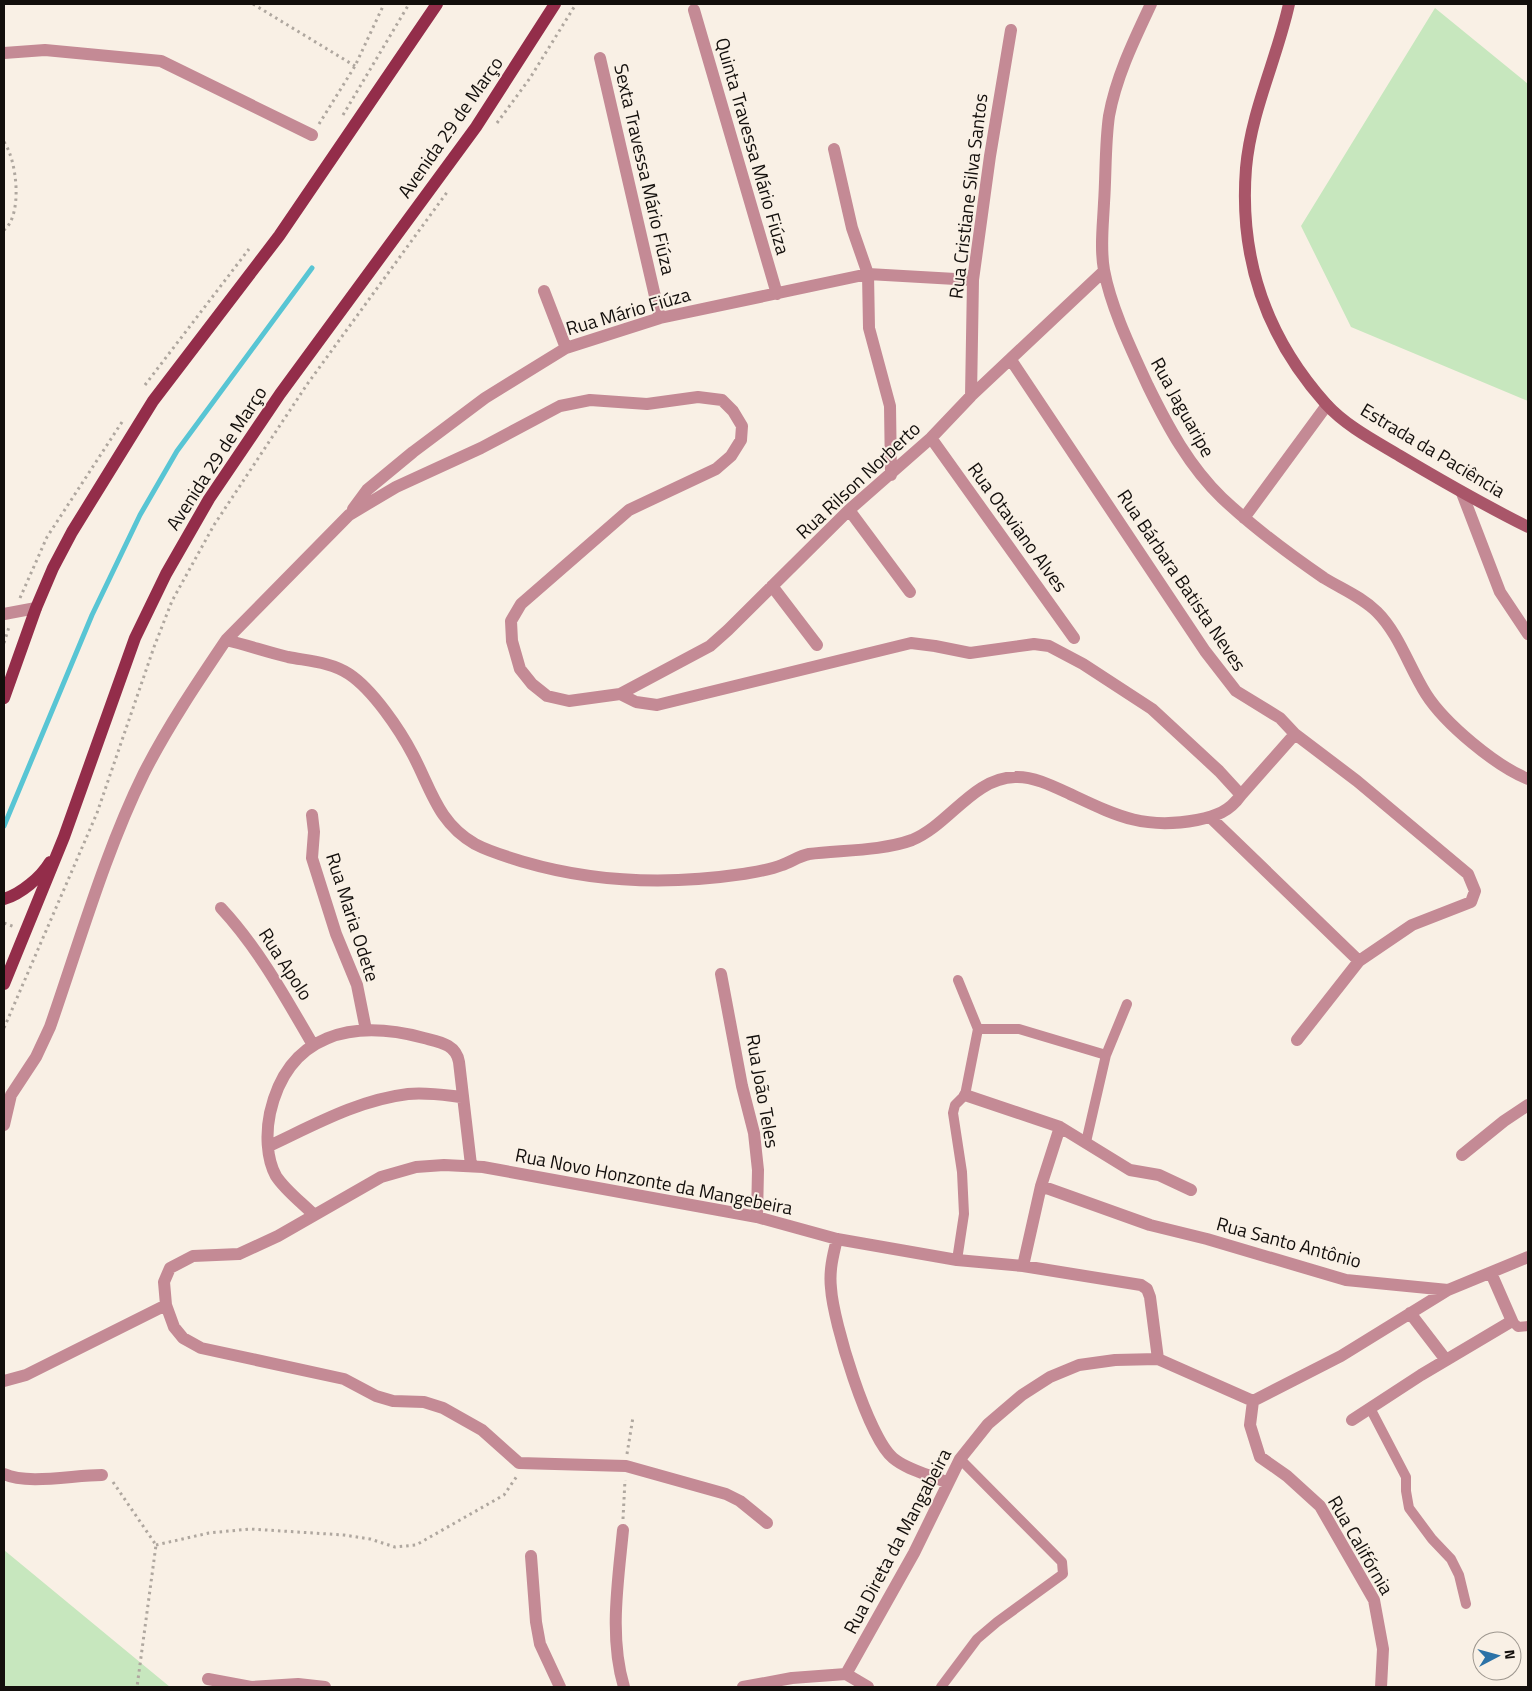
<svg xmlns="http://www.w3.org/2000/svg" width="1532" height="1691" font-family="'Titillium Web',sans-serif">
<rect width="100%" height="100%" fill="#f9f0e5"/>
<path fill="#c7e7be" d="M1435,8L1528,84V401L1351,327L1301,226Z
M4,1550L170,1687H4Z"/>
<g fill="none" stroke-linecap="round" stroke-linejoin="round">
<path stroke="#58c5d4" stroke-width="5" d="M4,826L92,615L140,515L177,451L312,268"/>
<path stroke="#afa79f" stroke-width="3" stroke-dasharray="2.5 4" stroke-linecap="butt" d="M253,4L355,66
M343,115L409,4
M497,123L530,78L576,4
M319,124L355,66L384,4
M4,142C17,160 23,215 4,230
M145,385L249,249
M20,598L47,537L122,422
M4,643L9,627
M4,923L15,927
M4,1028L97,813L154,647L172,601L214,525L308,383L448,191
M627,1454L633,1417
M113,1482L156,1545L137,1687
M623,1519L625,1480
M156,1545L209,1533L250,1529L344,1535L370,1539L395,1547L416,1545L504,1495L517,1476"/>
<path stroke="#c48a95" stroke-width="10" d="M978,1029H1019L1106,1055
M1086,1142L1106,1055L1127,1004
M957,1260L964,1214L962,1172L953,1113L955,1105L965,1095L978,1029L958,980
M1512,1321L1518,1327L1528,1326
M1370,1408L1406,1477V1491L1409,1508L1432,1539L1451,1559L1459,1575L1466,1604
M941,1687L977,1639L997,1622L1063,1574L1062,1562L960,1459"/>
<path stroke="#c48a95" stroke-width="12" d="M1151,4C1134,40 1116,77 1109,116C1105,144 1106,174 1104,203C1103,225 1100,248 1104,270C1111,308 1132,351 1148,386C1168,427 1189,466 1222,498C1253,527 1289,554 1324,578C1342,589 1362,597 1377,612C1399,634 1409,667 1426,694C1445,724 1496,766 1528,779
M694,10L777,294
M4,53L45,50L161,61L312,135
M600,58L660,318
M834,149L852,228L868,274L869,328L890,406L891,475
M544,291L566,348
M1011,360L1205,651L1236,691L1280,718L1295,734L1241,795
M971,396L973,280L990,156L1011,30
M931,438L1074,638
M1462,493L1500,592L1528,634
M353,509L367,490L413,452L485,398L566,348L660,318L868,274L973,280
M849,510L910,592
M1244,518L1327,405
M772,586L817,645
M4,614L36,608
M620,694L710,646L728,630L849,510L931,438L971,396L1104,271
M1295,734L1357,781L1468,874L1475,891L1471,902L1412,925L1359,961L1297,1040
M312,815L314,832L312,858L336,934L357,985L366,1030
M1210,817L1359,961
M221,908C259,949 285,997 313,1045
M721,974L742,1086L754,1133L758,1170L757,1217
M965,1095L1060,1127L1130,1170L1159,1175L1191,1190
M4,1125L11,1095L36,1057L50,1027C79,944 105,852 144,773C168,726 197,683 226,640C247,645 267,652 288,657C308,661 331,662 349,674C373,690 400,730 413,755C431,789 438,823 475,844C490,852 508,857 524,862C596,883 668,885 743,874C755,872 770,870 782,865C791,862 799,856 809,854C841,850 882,851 912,840C949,825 973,778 1015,777C1033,776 1053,786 1070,794C1117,816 1144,830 1197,820C1216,816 1229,812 1241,795L1219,771L1152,709L1083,664L1049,646L1034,644L970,653L935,646L911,643L657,705L636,702L620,694L569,701L547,696L532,684L520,669L512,641L511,621L521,604L629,510L716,469L731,456L741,440L742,426L733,411L722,400L698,397L647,404L590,400L560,406L481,448L396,487L349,515L226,640
M269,1146C314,1125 358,1100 408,1094C426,1092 444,1095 462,1097
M1462,1155L1504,1121L1528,1105
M1041,1186L1150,1225L1207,1239L1346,1280L1448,1290L1528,1257
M313,1214C301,1202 285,1190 276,1176C266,1158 266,1132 270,1113C288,1033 353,1019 424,1038C439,1042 456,1044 459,1062L471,1165
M837,1239C833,1255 829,1271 831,1288C833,1322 868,1437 893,1458C907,1470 931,1475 948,1483
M1023,1266L1041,1186L1060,1127
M1410,1313L1446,1360
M4,1381L26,1375L166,1305
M1253,1401L1341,1356L1448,1290
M1352,1420L1421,1375L1512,1321L1491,1273
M4,1474C28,1485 73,1475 102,1475
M767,1523L740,1501L726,1494L626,1466L519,1463L482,1430L443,1408L424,1402L393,1401L376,1396L344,1379L201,1348L183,1338L174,1327L166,1305L164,1282L170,1268L193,1256L239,1254L278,1236L381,1177L416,1167L444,1165L483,1167L757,1217L837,1239L957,1260L1023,1266L1141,1285L1147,1289L1150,1297L1158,1359
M623,1530C618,1582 609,1637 624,1687
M531,1556L536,1622L540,1644L560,1687
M846,1674L868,1687
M208,1679L251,1687L298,1684L325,1687
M743,1687L792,1678L846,1674L914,1553L960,1459L988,1424L1022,1395L1050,1377L1079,1365L1115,1360L1158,1359L1253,1401L1250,1425L1260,1457L1287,1476L1320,1506L1374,1600L1383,1649L1381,1687"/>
<path stroke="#a95669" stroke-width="12" d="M1289,4C1277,59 1251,111 1246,168C1239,257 1266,337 1326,404C1346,426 1375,441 1400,456C1442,481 1484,505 1528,527"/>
<path stroke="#932d4a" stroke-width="12" d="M4,698L36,608L53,568L72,532L153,401L279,236L437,4
M4,899C21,894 41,877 50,862
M4,984L64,837L135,638L166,574L209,499L280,394L476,127L555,4"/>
</g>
<g text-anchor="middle" stroke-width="4" stroke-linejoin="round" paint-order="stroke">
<g font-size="19" fill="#130f0c" stroke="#f9f0e5">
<text transform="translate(450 127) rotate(-55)" y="7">Avenida 29 de Março</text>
<text transform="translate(753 146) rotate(74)" y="7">Quinta Travessa Mário Fiúza</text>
<text transform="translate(645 169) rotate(77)" y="7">Sexta Travessa Mário Fiúza</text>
<text transform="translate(968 196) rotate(-83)" y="7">Rua Cristiane Silva Santos</text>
<text transform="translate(628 311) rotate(-16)" y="7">Rua Mário Fiúza</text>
<text transform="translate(1183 407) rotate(61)" y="7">Rua Jaguaripe</text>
<text transform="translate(1433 450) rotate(31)" y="7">Estrada da Paciência</text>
<text transform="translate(216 458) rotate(-57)" y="7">Avenida 29 de Março</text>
<text transform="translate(858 480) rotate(-43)" y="7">Rua Rilson Norberto</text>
<text transform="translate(1018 527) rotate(54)" y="7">Rua Otaviano Alves</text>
<text transform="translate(1182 580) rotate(56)" y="7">Rua Bárbara Batista Neves</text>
<text transform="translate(353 917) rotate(72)" y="7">Rua Maria Odete</text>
<text transform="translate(286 964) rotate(57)" y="7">Rua Apolo</text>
<text transform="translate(763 1091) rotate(80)" y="7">Rua João Teles</text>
<text transform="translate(654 1181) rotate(11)" y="7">Rua Novo Honzonte da Mangebeira</text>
<text transform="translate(1289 1242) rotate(15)" y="7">Rua Santo Antônio</text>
<text transform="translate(897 1541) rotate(-62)" y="7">Rua Direta da Mangabeira</text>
<text transform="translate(1361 1545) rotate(60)" y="7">Rua Califórnia</text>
</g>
</g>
<rect width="1532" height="1691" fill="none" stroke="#130f0c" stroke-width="10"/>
<g transform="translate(1497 1656) rotate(84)"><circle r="24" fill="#f9f0e5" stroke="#9d968e"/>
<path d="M0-4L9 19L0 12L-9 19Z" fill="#2c72a7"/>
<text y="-8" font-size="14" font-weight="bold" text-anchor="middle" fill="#130f0c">N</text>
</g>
</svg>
